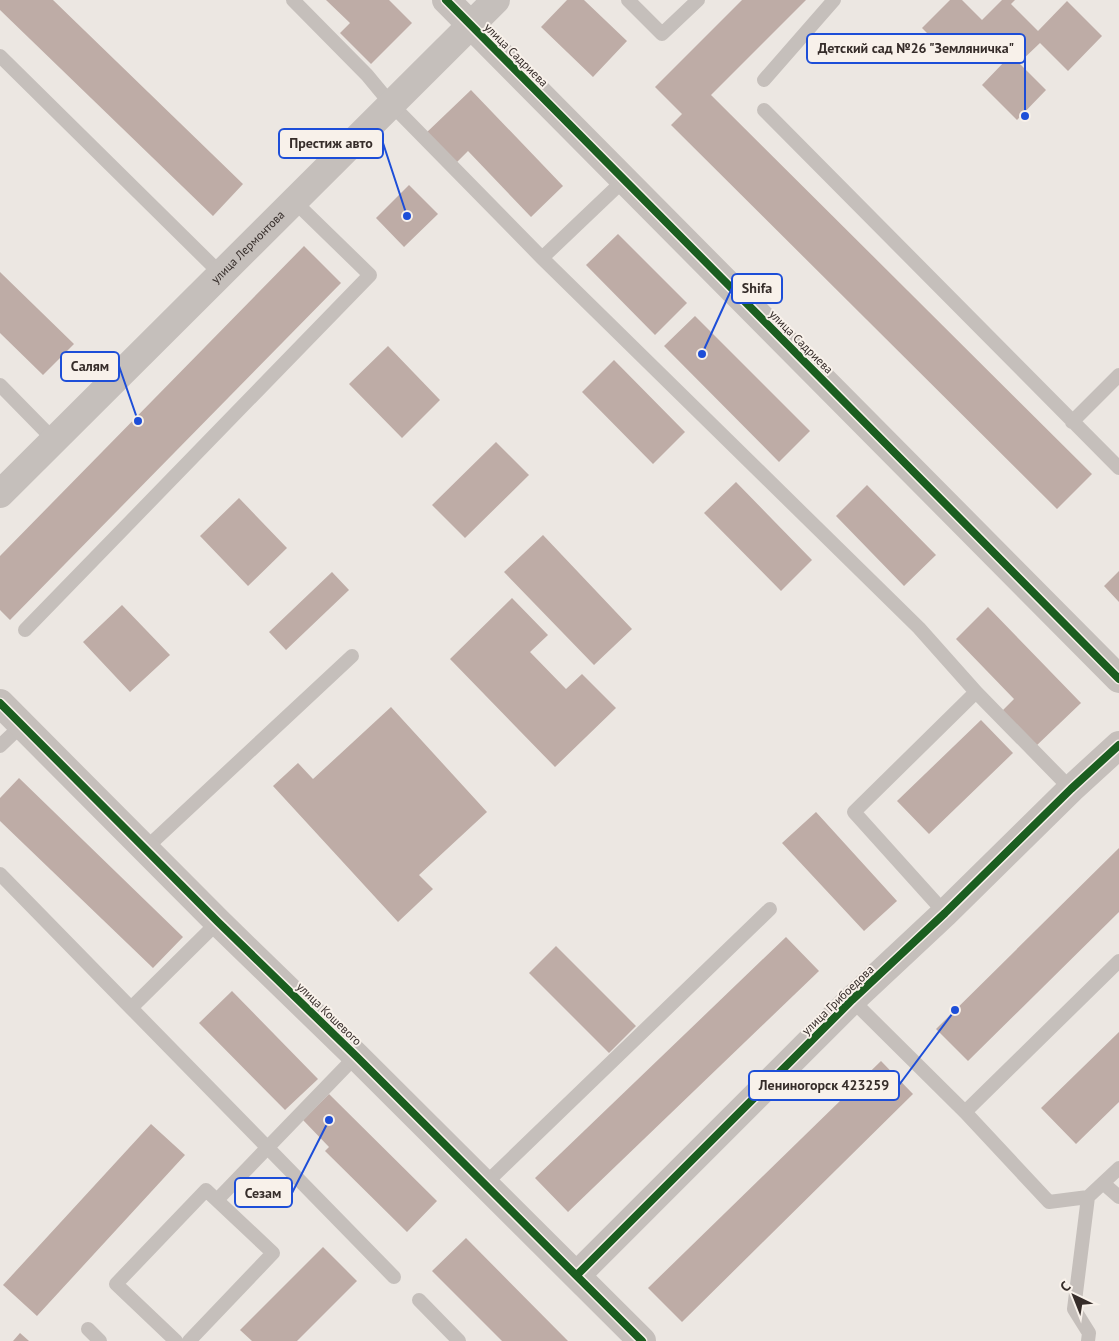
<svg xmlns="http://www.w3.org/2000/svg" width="1119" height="1341" font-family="'PT Sans',sans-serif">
<rect width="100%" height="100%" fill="#ece7e2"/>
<path fill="#beaca6" d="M0,0H53L243,184L213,216L0,10Z
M326,0H389L412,23L371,64L340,33L350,23Z
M567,0H584L627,41L593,77L541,27Z
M742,0H806L711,95L1092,474L1057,509L671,125L682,114L655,87Z
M950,0H962L982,20L1002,0H1015L1011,4L1038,31L1067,1L1102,36L1068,71L1040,43L1019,63L1046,90L1017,120L982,85L1005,61L977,33L952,58L922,28Z
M471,90L563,186L531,217L468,151L455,164L425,134Z
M409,185L438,214L404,247L376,218Z
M618,234L687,303L655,335L586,265Z
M304,246L341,283L10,620L0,610V556Z
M0,272L74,344L43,375L0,333Z
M695,316L810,431L779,462L664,346Z
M388,346L440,400L402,438L349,384Z
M614,360L685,432L653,464L582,392Z
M496,442L529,475L465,538L432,505Z
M736,482L812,560L781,591L704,513Z
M867,485L936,555L904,586L836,516Z
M239,498L287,548L248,586L200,536Z
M543,535L632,629L594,665L504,572Z
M1119,571V602L1104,586Z
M332,572L349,590L286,650L269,632Z
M512,598L548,635L530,652L566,689L582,674L616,708L555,767L450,659Z
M122,605L170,655L130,692L83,642Z
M988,607L1081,703L1035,747L1001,712L1014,699L956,639Z
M391,707L487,812L419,875L433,889L398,922L273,786L298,763L313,779Z
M981,720L1013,753L929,834L897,801Z
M19,778L183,937L153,968L0,821V798Z
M816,812L897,901L864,931L782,843Z
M1119,848V912L968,1061L936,1029Z
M786,937L819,971L568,1212L535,1178Z
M556,946L636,1026L609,1053L529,973Z
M232,991L318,1079L285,1110L199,1023Z
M1119,1032V1102L1076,1144L1041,1108Z
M881,1061L913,1094L682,1322L648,1288Z
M329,1094L437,1201L407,1232L325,1151L329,1147L303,1120Z
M151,1124L185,1155L37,1316L3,1285Z
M466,1238L568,1341H502L432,1271Z
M323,1247L357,1281L297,1341H252L240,1330Z
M20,1333L29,1341H13Z"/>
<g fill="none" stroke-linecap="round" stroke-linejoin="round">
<path stroke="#c5bfbb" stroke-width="14" d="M293,0L367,75L391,104L542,258L919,628L976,692
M628,0L662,34L698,0
M0,56L221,274
M764,80L834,0
M764,110L1119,468
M542,258L624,180
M0,385L54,440
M1072,422L1119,375
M25,630L370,275L294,201
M0,746L22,725
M145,849L352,656
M0,874L131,1008L218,922
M945,913L854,812L976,692L1071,789
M852,1000L965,1112L1049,1202L1088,1197
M131,1008L394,1277
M965,1112L1119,961
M1103,1183L1119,1197
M485,1184L770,909
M217,1200L356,1056
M419,1300L459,1341
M88,1329L100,1341
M176,1341L116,1284L206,1190L273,1253L189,1341
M1088,1341L1089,1333L1074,1309L1088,1197L1119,1168"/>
<path stroke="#c5bfbb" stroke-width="28" d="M577,1275L852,1000L945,913L1071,789L1119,745"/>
<g stroke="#c5bfbb" stroke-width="28">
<path d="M446,0L1119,679"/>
<path id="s1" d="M0,494L496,0"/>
<path d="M0,703L218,922L356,1056L642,1341"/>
</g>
<g stroke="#f8f1ea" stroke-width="11">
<path id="cycleway" d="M446,0L1119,679
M0,703L218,922L356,1056L642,1341
M577,1275L852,1000L945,913L1071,789L1119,745"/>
</g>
<use href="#cycleway" stroke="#1b5e20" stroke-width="8"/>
</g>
<g text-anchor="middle" stroke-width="4" stroke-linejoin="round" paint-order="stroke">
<g font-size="12" fill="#362d2a" stroke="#f8f1ea">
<text transform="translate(516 55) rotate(45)" y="4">улица Садриева</text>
<text dy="4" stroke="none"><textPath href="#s1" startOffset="350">улица Лермонтова</textPath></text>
<text transform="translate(801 342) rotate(45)" y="4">улица Садриева</text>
<text transform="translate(838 1000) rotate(-44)" y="4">улица Грибоедова</text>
<text transform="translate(329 1014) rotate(44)" y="4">улица Кошевого</text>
</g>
</g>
<path fill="none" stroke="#1d4ed8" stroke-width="2" d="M1025 116L1025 49M407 216L383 143M702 354L732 288M138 421L119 366M955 1010L899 1085M329 1120L292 1193"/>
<g fill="#1d4ed8" stroke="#f8f1ea" stroke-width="2">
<circle cx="1025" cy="116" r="5"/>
<circle cx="407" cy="216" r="5"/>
<circle cx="702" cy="354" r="5"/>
<circle cx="138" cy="421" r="5"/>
<circle cx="955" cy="1010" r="5"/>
<circle cx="329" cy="1120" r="5"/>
</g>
<g fill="#f8f1ea" stroke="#1d4ed8" stroke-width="2">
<rect x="807" y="34" width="218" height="29" rx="5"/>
<rect x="279" y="129" width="104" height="29" rx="5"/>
<rect x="732" y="274" width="50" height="29" rx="5"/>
<rect x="61" y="352" width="58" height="29" rx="5"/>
<rect x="749" y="1071" width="150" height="29" rx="5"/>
<rect x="235" y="1178" width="57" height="29" rx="5"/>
</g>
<g font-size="14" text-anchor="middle" font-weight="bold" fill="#362d2a">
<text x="916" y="53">Детский сад №26 "Земляничка"</text>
<text x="331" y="148">Престиж авто</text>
<text x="757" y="293">Shifa</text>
<text x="90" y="371">Салям</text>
<text x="824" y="1090">Лениногорск 423259</text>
<text x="263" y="1198">Сезам</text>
</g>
<g transform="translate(1074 1296) rotate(317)" stroke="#f8f1ea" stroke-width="4" paint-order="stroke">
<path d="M0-4L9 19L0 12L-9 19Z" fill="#362d2a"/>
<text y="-8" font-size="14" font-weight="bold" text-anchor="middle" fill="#362d2a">С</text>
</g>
</svg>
